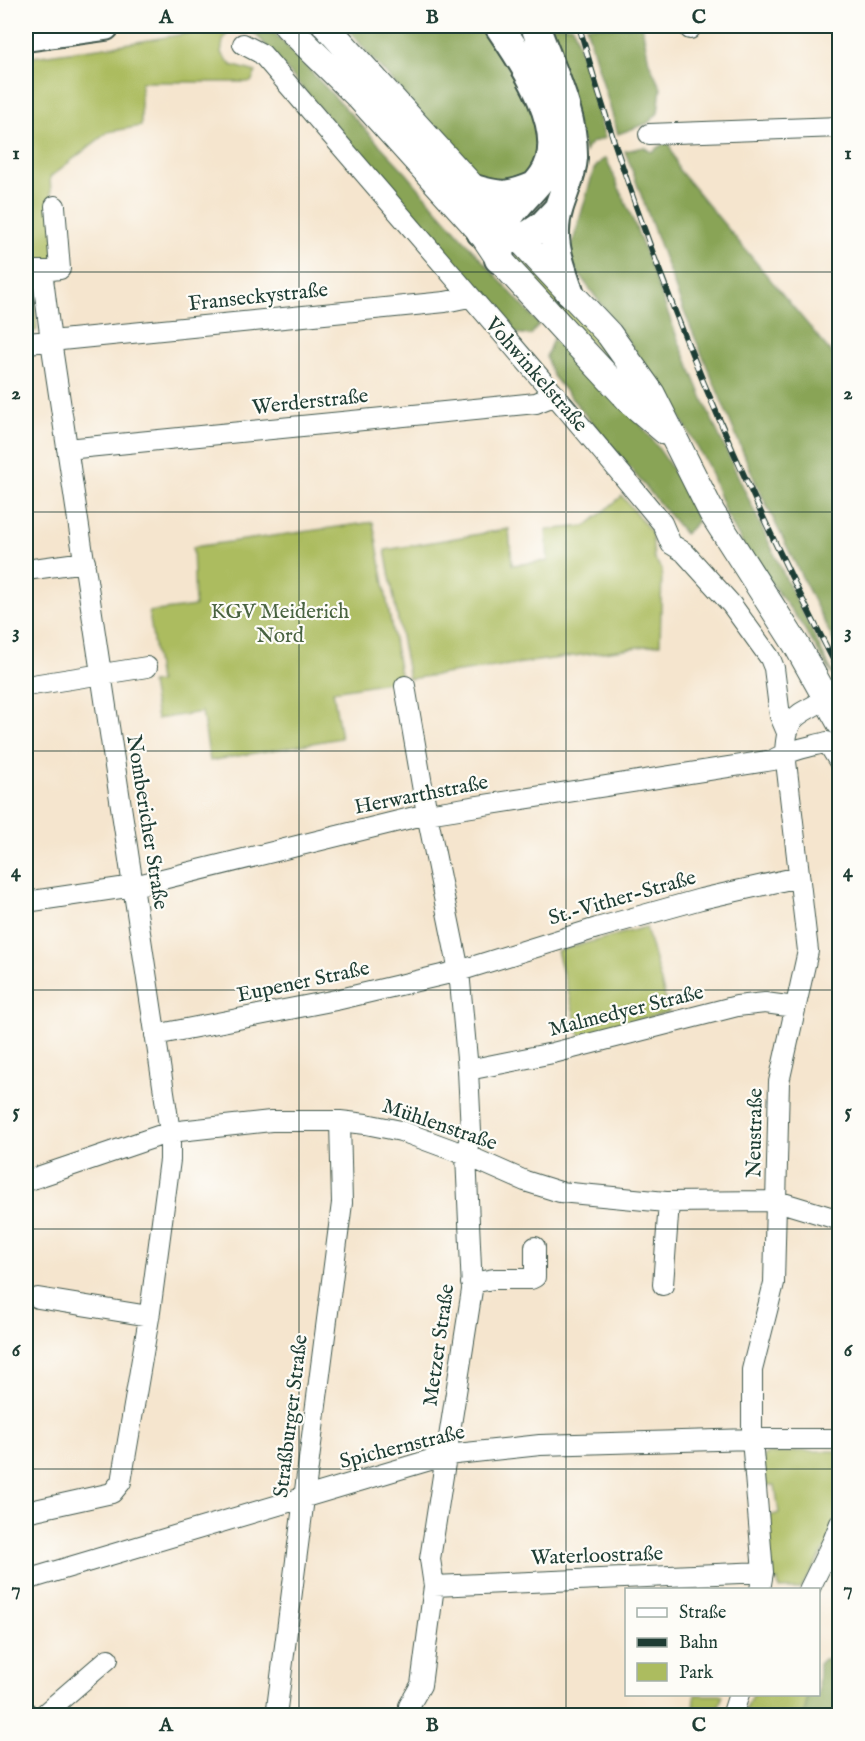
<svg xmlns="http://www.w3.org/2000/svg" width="865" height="1741" font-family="'IM FELL English',serif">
<rect width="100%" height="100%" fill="#fdfcf7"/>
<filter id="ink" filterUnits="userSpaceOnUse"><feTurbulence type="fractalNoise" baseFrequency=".0167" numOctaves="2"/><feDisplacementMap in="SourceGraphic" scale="12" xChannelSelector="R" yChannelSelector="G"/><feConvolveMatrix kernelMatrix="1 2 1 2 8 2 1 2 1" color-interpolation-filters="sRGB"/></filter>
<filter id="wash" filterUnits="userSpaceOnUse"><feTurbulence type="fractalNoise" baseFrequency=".008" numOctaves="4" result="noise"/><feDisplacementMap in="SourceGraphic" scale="24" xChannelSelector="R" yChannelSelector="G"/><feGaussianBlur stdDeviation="1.35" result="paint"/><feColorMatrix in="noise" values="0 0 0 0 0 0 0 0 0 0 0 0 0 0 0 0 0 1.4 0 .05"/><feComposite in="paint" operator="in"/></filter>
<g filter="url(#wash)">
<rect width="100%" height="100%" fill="#f5e5ce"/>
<path fill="#acbc5f" stroke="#667c4a" stroke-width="1.5" d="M231,26L223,41L221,53L231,65L256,72L251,82H141V126L108,132L50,177L55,259L43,266L32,260H26V58L113,46Z
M518,254L589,329L637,393L511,257Z
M26,278L33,283L37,330L26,335Z
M622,496L652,533L654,558L662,570L660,644L409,679L385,550L509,529L512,565L548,561L546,530L586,526Z
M373,522L401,680L333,691L341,738L210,761L202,712L157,719L151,683L159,682L149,612L195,606L193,547Z
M646,927L669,1012L580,1036L557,951Z
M804,1451H839V1504L829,1543L800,1589H779L778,1580L772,1582L773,1569L763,1522L770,1516L779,1513L775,1485H765L763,1457L765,1454Z
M695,1695H723L716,1715H694Z
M753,1695V1694L808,1695L804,1715H743Z"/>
<path fill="#89a456" stroke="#547045" stroke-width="1.5" d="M239,26H268L407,174L432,204L539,324L531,335L514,333L262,41L255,34Z
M346,26H475L490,37L531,103L541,144L527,180L483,182L369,55Z
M546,26H573L605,138C595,141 589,142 585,152Z
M586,26H642L649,62L661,88L658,113L648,123L618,134Z
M668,141L679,170L839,362V652L758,488L683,309L625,151L644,147L651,152Z
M606,158L635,225L677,337L711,418L784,575L837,682L800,622L745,548L726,514L708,466L668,396L568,259L594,169L601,161Z
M553,339C601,378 647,424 678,479C685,493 691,507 698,521L685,534L553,376L546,357Z
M839,1658V1715H804L808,1695L818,1694L819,1664L824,1659Z"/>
</g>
<g filter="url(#ink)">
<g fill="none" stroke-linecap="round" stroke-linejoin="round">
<g stroke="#3f564b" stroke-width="22">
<path id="minor" d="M690,29V26
M243,44L262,54C396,211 532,365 662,523L671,544L684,552L731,604L770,658L774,668L780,716L786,730
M649,134L840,127
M26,271H42L51,341L26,343
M42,271L60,269L55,206
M67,449L536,403L556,395
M26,570L85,562
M26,686L147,667
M405,686L427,814L459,971L468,1070L471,1132L466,1155L472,1290L430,1559L434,1586L421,1685L409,1706L408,1716
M26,902L134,886L427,814L773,760C789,750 809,747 827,742L840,763
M155,1035L336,1000L459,971L597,928L701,899L799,877
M468,1070L553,1053L737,1006L765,1003L795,1007
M26,1181L170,1132L271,1121H340L366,1124L401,1131L466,1155L525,1181L560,1192L666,1202L777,1201L840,1220
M471,1283L494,1279H531L535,1277V1247
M663,1285L669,1202
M38,1298L149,1316
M26,1512L112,1493L121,1482L150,1312L170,1160V1132L51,341L445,302L469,297
M26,1580L447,1455L540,1445L752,1439H840
M434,1586L763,1572
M760,1590L763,1572L752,1439V1370L774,1283L779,1082L808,951L785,753C787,714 795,717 826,699
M809,1590L833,1541L840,1523
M26,1712L28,1716
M42,1716L108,1659
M276,1716L342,1203L340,1121
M732,1716L739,1694"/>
</g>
<g stroke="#3f564b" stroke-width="28">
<path id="major" d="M287,26L359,97L481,232L499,259L574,341L632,403L666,432
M326,26L538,259L609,334L652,394L712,513L797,646L840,723"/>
</g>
<g stroke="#3f564b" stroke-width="32">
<path id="highway" d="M535,26C550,68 574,112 573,158C572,175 564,191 559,207C549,237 559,262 569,291
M26,37L105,26
M474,189C501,197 509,197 535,186
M481,232L521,240L542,226L558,209
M499,259C500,247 500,233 505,223C514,205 532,192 543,176C573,133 523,61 499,26"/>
</g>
<use href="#minor" stroke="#fff" stroke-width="20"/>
<use href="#major" stroke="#fff" stroke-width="26"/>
<use href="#highway" stroke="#fff" stroke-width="28"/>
<g stroke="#1f3d34" stroke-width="6">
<path id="rail" d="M579,26C642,250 732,466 840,673"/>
</g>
<use href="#rail" stroke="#fdfcf7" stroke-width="4" stroke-dasharray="11" stroke-linecap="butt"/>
</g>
</g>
<path fill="none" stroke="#1f3d34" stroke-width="1.5" stroke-opacity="0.55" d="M299,26V1716M566,26V1716M26,272H840M26,512H840M26,751H840M26,990H840M26,1229H840M26,1469H840"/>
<g text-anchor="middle" stroke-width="4.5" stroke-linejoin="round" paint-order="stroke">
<g font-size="21" fill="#1f3d34" stroke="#fdfcf7">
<text transform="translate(258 296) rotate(-6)" y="7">Franseckystraße</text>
<text transform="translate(537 374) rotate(49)" y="7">Vohwinkelstraße</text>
<text transform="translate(310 401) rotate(-6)" y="7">Werderstraße</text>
<text transform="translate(421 794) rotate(-11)" y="7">Herwarthstraße</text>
<text transform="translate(148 822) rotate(81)" y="7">Nombericher Straße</text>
<text transform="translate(622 897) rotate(-16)" y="7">St.-Vither-Straße</text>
<text transform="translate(303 981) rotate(-12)" y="7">Eupener Straße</text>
<text transform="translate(626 1010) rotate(-14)" y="7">Malmedyer Straße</text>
<text transform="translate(440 1124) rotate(19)" y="7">Mühlenstraße</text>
<text transform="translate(754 1133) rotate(-89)" y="7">Neustraße</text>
<text transform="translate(438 1345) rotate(-82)" y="7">Metzer Straße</text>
<text transform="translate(290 1416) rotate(-83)" y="7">Straßburger Straße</text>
<text transform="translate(402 1446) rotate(-14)" y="7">Spichernstraße</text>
<text transform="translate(597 1555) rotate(-2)" y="7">Waterloostraße</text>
</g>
<g font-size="21" fill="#496341" stroke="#fdfcf7">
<text x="280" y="618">KGV Meiderich<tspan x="280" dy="24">Nord</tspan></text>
</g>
</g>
<rect width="865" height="1741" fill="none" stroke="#fdfcf7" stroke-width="66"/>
<rect x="625" y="1588" width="195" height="108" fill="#fdfcf7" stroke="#a4b0a9" stroke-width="1.5"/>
<rect x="637" y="1608" width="30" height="9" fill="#ffffff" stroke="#a4b0a9" stroke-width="1.5"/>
<text x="679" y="1618" font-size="18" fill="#1f3d34">Straße</text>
<rect x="637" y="1638" width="30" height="9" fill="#1f3d34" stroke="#a4b0a9" stroke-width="1.5"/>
<text x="679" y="1648" font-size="18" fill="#1f3d34">Bahn</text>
<rect x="637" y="1663" width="30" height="18" fill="#acbc5f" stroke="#a4b0a9" stroke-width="1.5"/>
<text x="679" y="1678" font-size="18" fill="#1f3d34">Park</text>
<rect x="33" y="33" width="799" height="1675" fill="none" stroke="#1f3d34" stroke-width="2"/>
<g font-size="20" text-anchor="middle" font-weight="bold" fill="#1f3d34">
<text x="166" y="23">A</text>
<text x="432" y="23">B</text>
<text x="699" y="23">C</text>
<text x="16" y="159">1</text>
<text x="848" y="159">1</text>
<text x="16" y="399">2</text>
<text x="848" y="399">2</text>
<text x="16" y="638">3</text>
<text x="848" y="638">3</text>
<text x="16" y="877">4</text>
<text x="848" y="877">4</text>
<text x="16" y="1117">5</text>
<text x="848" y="1117">5</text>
<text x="16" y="1356">6</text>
<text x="848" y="1356">6</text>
<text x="16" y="1595">7</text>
<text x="848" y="1595">7</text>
<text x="166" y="1731">A</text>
<text x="432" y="1731">B</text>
<text x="699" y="1731">C</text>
</g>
</svg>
